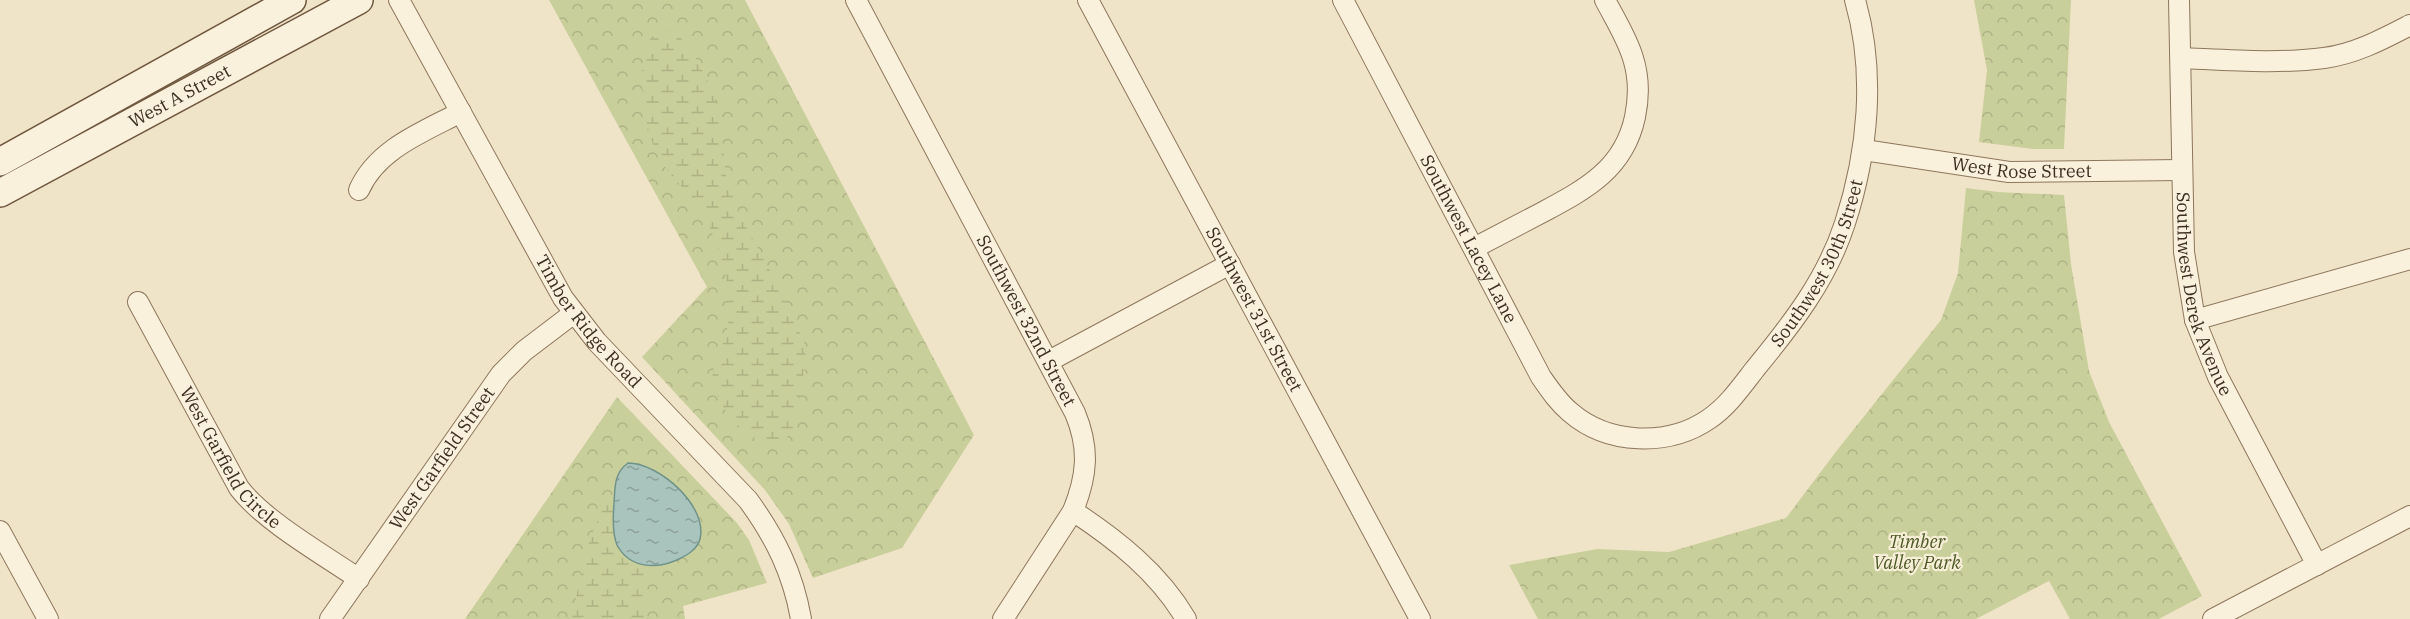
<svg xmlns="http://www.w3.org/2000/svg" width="2410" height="619" font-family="'IBM Plex Serif',serif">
<defs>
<pattern id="forest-crowns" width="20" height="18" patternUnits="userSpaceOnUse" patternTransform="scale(1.5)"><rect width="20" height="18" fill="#c9cf9b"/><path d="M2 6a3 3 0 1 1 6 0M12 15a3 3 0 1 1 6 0" fill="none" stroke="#aeb285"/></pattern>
<pattern id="wetland-marsh" width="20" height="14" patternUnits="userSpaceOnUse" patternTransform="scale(1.5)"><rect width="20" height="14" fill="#c9cf9b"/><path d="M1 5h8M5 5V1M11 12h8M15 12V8" fill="none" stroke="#aeb285"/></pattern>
<pattern id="water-ripples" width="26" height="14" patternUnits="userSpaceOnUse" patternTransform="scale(1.5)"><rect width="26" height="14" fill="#a9c4bc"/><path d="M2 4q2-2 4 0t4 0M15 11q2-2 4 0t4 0" fill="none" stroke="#8ba098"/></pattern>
</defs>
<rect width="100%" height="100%" fill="#f0e4c8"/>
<path fill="url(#forest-crowns)" d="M549,0H745L974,435L902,548L813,578L789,524L765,490L642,357L707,287Z
M1974,0H2071L2064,149H2033L1979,142L1987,70Z
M1966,188L1998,192L2064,195L2071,264L2089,371L2109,422L2202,596L2159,619H2070L2049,581L1976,619H1538L1509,565L1597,549L1669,552L1786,518L1838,449L1941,320L1958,273Z
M617,397L737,523L749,540L767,583L683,606L685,619H465Z"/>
<path fill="url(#wetland-marsh)" d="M663,30L673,32L684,41L697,60L712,90L720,116L726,176L736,208L774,278L805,344L806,361L794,426L786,439L777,445C749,443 722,413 714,386C708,367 723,349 727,330C734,298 724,262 712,233C708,224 704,212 699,204C695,198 688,193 683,188C673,178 665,168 658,156C645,133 636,70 647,45C650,37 655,34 663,30Z
M614,492C613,527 611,556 651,567C641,588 640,597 646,619H572C581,575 587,528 614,492Z"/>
<path fill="url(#water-ripples)" stroke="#6f938a" stroke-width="1.5" d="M628,463C659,463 708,506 700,539C697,550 687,555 677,560C656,569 630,569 617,545C612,533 613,516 614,504C615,487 614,473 628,463Z"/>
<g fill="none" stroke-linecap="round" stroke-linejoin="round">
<g stroke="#8d765c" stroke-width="22">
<g id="minor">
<path id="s1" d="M399,0L563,298L597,342L748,500C775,537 793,573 801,619"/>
<path id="s2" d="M856,0L1075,413C1090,449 1087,476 1073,511C1117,540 1159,573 1186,619"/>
<path id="s3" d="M1088,0L1420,619"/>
<path id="s4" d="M1343,0L1541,377C1550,390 1558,402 1570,412C1608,445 1668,447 1709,419C1728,406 1741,387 1755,369C1792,324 1827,279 1845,223C1868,152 1876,73 1855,0"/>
<path id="s5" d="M2179,0L2184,252L2195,320L2218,377L2317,565"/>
<path d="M2181,58C2228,60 2278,64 2324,58C2355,54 2383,39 2410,25"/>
<path id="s6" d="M1864,150L2009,172L2181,170"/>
<path d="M359,190C377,149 423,132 461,112"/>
<path d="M1474,248C1497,236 1520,224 1543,212C1586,189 1624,169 1635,117C1639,98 1639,77 1633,58C1627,38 1615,19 1605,0"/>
<path id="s7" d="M138,302L239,488C264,521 324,555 359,579"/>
<path d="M2195,320L2410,259"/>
<path d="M1049,361L1230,264"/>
<path d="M0,531L48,619"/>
<path id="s8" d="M330,619L501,374L524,351L574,313"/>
<path d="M1003,619L1073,511"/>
<path d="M2213,619L2410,516"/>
</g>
</g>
<g stroke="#6f573f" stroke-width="30">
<g id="secondary">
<path d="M0,162L292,0"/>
<path id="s9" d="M0,193L359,0"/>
</g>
</g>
<use href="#minor" stroke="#faf1dc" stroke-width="20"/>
<use href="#secondary" stroke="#faf1dc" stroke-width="27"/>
</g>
<g text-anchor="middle" stroke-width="4.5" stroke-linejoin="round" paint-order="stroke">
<g font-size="18" fill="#3d2e20" stroke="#f7eed8">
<text dy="6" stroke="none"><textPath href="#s9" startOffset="204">West A Street</textPath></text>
<text dy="6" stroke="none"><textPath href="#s6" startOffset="159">West Rose Street</textPath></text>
<text dy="6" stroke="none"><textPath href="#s4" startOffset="270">Southwest Lacey Lane</textPath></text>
<text dy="6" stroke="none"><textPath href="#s4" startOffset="813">Southwest 30th Street</textPath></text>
<text dy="6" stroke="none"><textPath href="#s5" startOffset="297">Southwest Derek Avenue</textPath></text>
<text dy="6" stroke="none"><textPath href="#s3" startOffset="351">Southwest 31st Street</textPath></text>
<text dy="6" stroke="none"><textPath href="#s1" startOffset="374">Timber Ridge Road</textPath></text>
<text dy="6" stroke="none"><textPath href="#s2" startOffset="363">Southwest 32nd Street</textPath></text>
<text dy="6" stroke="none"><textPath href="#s7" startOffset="182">West Garfield Circle</textPath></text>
<text dy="6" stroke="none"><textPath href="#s8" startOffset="196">West Garfield Street</textPath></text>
</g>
<g font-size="18" font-style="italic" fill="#4d5a26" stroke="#f7eed8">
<text x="1917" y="548">Timber<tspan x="1917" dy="21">Valley Park</tspan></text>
</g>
</g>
</svg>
